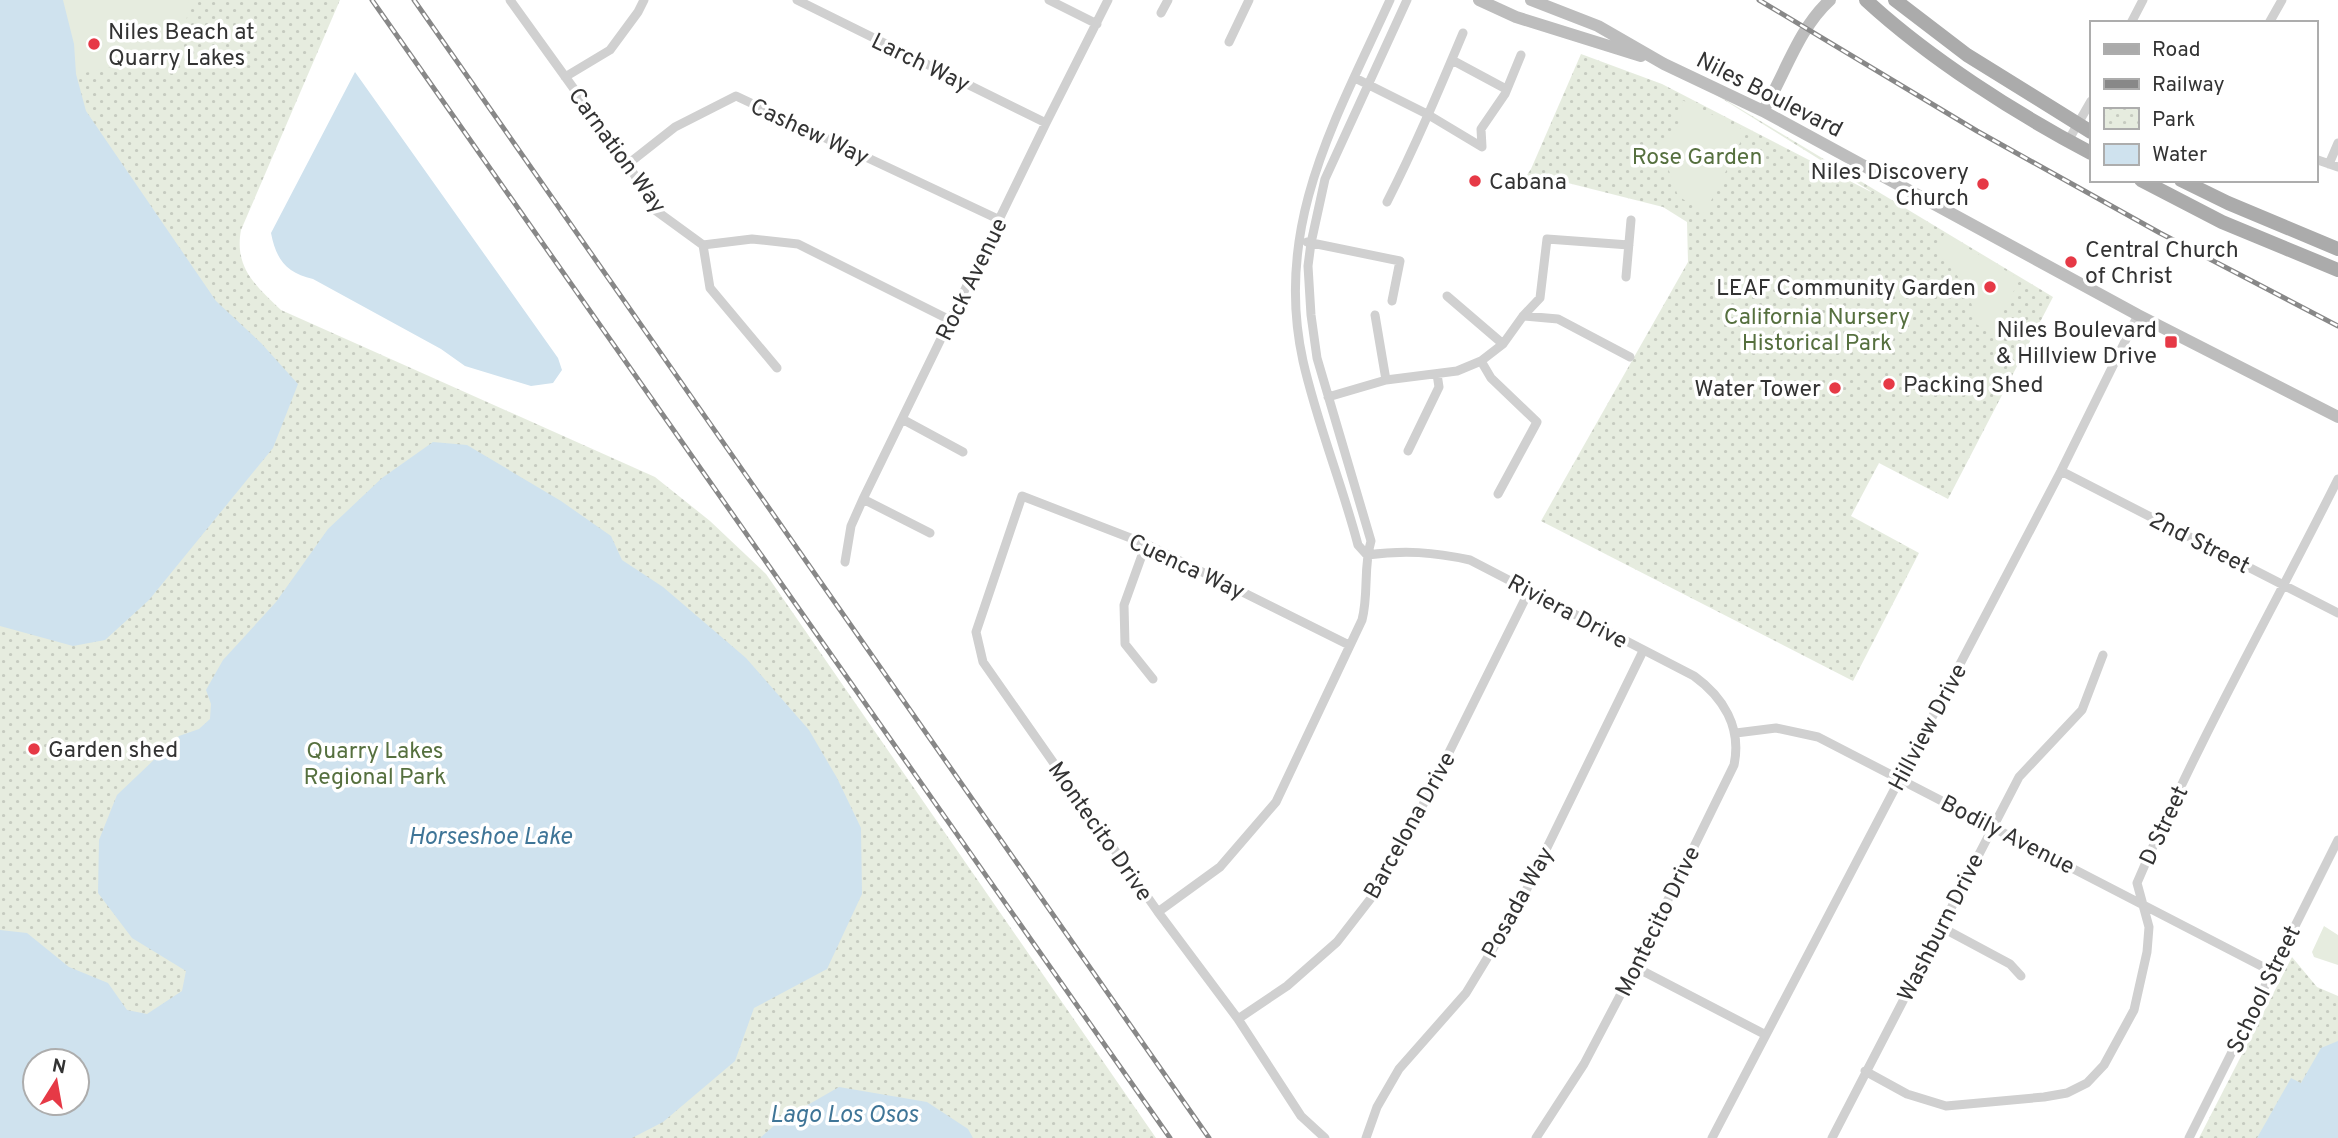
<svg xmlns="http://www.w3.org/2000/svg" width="2338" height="1138" font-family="Overpass,sans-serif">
<defs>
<pattern id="park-dots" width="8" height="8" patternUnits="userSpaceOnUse" patternTransform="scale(1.75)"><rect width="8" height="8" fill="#e6ecdf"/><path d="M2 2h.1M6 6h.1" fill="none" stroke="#c6cbc0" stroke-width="1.8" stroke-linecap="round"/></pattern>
</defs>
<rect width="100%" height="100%" fill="#fff"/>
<path fill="url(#park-dots)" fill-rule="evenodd" d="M0,0H340L241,230C234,268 256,286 281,310L655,477L710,521L766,574L1156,1138H0ZM35,1061H77V1103H35Z
M1581,54L1662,84L1875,194L1689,78L2053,297L1948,499L1879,463L1851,516L1919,553L1853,681L1541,521L1688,262L1687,222L1663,207L1568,183L1520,185L1531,169Z
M2292,957L2317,987L2338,996V1138H2199Z"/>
<path fill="#e6ecdf" d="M0,0H189L183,49L141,61L70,76Z
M1682,100L1746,131L1705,213L1678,196L1658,140L1671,138C1681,125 1683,115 1682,100Z
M1944,234L2020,279L1992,333L1976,324C1973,296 1957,270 1935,251Z
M2324,926L2338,935V965L2314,957L2312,952Z"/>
<path fill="#cfe2ee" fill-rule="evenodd" d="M0,0H63L74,44L76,74L86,111L216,301L261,343L298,384L273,448L149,600L105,640L73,646L0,626Z
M355,72L558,358L562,370L553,383L531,386L465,366L441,349L313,279C287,273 276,260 271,233Z
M433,442L467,445L561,501L611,536L622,560L663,587L746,658L809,730L837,778L861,828L862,894L827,969L754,1008L735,1061L663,1122L632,1138H0V930L27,933L69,967L108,983L127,1010L147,1014L182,991L186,971L132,938L98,893L99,840L117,795L179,736L199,729L210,719L211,704L206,690L223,660L276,602L328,529L382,478ZM35,1061H77V1103H35Z
M2338,1041V1138H2257L2291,1078L2301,1083L2321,1048Z
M839,1087L927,1102L968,1129L973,1138H760L778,1122Z"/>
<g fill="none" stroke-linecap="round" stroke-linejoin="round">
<path stroke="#d0d0d0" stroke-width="9" d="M510,0L628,164L655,210L703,245L752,239L798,244L950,320
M797,0L1046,123
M1049,0L1097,24
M1161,13L1168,0
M2131,23L2143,0
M2269,23L2282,0
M1229,42L1249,0
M1452,60L1506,89
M565,77L610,50L638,12L644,0
M1355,78L1427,114L1482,147
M2068,141L2091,101
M1482,147L1481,129L1505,94L1521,55
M2315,159L2338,167
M628,164L675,127L736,96L1000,220
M2329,164L2338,143
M1387,202C1415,147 1439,90 1463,33
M1307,242L1400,261L1392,301
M703,245L710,288L777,368
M1626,277L1631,220
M1447,296L1503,344
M1375,315L1386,380
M1523,316L1558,319L1630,357
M1481,361L1491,378L1537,422L1498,494
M1328,397L1386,380L1457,371L1481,361L1503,344L1523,316L1540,298L1547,239L1629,245
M902,419L963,452
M1408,451L1439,387L1437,374
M2061,471L2338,613
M863,499L930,533
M1146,544L1124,605L1125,644L1153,679
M1367,555C1405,550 1433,552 1470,560L1694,676C1723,697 1742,727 1734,765L1635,967L1584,1064L1536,1138
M1367,555L1358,545C1342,484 1317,423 1303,361C1273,225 1336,119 1390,0
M845,562L851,526L863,499L1046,123L1108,0
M1736,733L1776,728L1818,737L2271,971
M1158,912L1220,867L1276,802L1362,620C1369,593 1363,567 1371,541L1317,358L1311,315L1308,266L1311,243L1325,179L1407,0
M1941,927L2010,964L2021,976
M1635,967L1766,1035
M1238,1019L1287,986L1337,942L1375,893L1408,835L1529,591
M1865,1071L1907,1094L1946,1106L2044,1097L2067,1093L2087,1083L2104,1065L2134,1010L2147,952L2149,927L2137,883C2196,744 2271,613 2338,479
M1325,1138L1301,1116L1238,1019L1158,912L983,662L976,632L1022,496L1146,544L1349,645
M1366,1138L1377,1107L1399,1069L1466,993L1517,909L1643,651
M1712,1138L2061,471L2138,315
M1832,1138L2019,777L2082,710L2103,655
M2189,1138L2338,840"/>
<path stroke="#bdbdbd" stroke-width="12" d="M1479,0L1516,17L1641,56
M1531,0L1598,26L1664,64L1763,111L2138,315L2338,417
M1763,111C1785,75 1798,29 1830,0"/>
<path stroke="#ababab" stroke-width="14" d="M1866,0C1929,58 2015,113 2091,153
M1895,0L1967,55L2091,132
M2141,180L2222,222L2338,270
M2181,180L2228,203L2338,249"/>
<g stroke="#888" stroke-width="5">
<path id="rail" d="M372,0L1170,1138
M414,0L1209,1138
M1759,0L1977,131L2160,233L2338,326"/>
</g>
<use href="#rail" stroke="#fff" stroke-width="2.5" stroke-dasharray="8" stroke-linecap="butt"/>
</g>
<g fill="#e63946" stroke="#fff" stroke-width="2.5">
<circle cx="94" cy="44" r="7"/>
<circle cx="1475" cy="181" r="7"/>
<circle cx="1983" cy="184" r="7"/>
<circle cx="2071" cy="262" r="7"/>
<circle cx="1990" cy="287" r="7"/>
<rect x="2164" y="335" width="14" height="14" rx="3.5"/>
<circle cx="1889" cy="384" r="7"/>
<circle cx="1835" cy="388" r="7"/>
<circle cx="34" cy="749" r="7"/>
</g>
<g text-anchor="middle" stroke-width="7" stroke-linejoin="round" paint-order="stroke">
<g font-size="23" fill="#333" stroke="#fff" text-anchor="start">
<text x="108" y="39">Niles Beach at<tspan x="108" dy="26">Quarry Lakes</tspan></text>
<text x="1969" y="179" text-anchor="end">Niles Discovery<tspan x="1969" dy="26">Church</tspan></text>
<text x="1489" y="189">Cabana</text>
<text x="2085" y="257">Central Church<tspan x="2085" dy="26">of Christ</tspan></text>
<text x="1976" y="295" text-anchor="end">LEAF Community Garden</text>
<text x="2157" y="337" text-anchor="end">Niles Boulevard<tspan x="2157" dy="26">&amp; Hillview Drive</tspan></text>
<text x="1903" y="392">Packing Shed</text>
<text x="1821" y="396" text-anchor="end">Water Tower</text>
<text x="48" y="757">Garden shed</text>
</g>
<g font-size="23" fill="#333" stroke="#fff">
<text transform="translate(921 62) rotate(26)" y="8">Larch Way</text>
<text transform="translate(1770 94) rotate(27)" y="8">Niles Boulevard</text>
<text transform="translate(810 131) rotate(25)" y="8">Cashew Way</text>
<text transform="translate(618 150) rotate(54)" y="8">Carnation Way</text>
<text transform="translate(971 279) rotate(-64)" y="8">Rock Avenue</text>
<text transform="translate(2200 542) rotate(27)" y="8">2nd Street</text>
<text transform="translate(1187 566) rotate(25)" y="8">Cuenca Way</text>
<text transform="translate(1568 611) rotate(28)" y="8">Riviera Drive</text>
<text transform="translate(1927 727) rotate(-62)" y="8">Hillview Drive</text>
<text transform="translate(1409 825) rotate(-61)" y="8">Barcelona Drive</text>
<text transform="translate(2163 825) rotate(-65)" y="8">D Street</text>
<text transform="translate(1101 831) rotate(55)" y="8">Montecito Drive</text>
<text transform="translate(2008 834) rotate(27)" y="8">Bodily Avenue</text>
<text transform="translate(1517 902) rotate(-61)" y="8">Posada Way</text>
<text transform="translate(1657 921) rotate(-64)" y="8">Montecito Drive</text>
<text transform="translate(1940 927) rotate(-63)" y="8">Washburn Drive</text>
<text transform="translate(2263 989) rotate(-64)" y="8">School Street</text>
</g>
<g font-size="23" fill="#56703f" stroke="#fff">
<text x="1697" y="164">Rose Garden</text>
<text x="1817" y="324">California Nursery<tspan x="1817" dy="26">Historical Park</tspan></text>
<text x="375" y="758">Quarry Lakes<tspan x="375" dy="26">Regional Park</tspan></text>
</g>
<g font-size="24" font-style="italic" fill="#3f7597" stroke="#fff">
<text x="490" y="844">Horseshoe Lake</text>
<text x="844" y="1122">Lago Los Osos</text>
</g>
</g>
<rect x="2090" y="21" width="228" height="161" fill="#ffffff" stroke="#adadad" stroke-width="2"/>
<rect x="2104" y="44" width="35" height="10" fill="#ababab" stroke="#adadad" stroke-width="2"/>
<text x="2152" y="56" font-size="21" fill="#333333">Road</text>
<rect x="2104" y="79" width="35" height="10" fill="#888888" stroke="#adadad" stroke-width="2"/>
<text x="2152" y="91" font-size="21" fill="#333333">Railway</text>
<rect x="2104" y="108" width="35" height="21" fill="url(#park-dots)" stroke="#adadad" stroke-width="2"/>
<text x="2152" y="126" font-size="21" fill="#333333">Park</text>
<rect x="2104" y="144" width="35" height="21" fill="#cfe2ee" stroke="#adadad" stroke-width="2"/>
<text x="2152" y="161" font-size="21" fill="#333333">Water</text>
<g transform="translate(56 1082) rotate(11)"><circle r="33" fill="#ffffff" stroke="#adadad" stroke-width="2"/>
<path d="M0-5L12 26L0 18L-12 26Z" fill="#e63946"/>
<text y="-10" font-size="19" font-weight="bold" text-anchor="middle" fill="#333333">N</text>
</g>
</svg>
